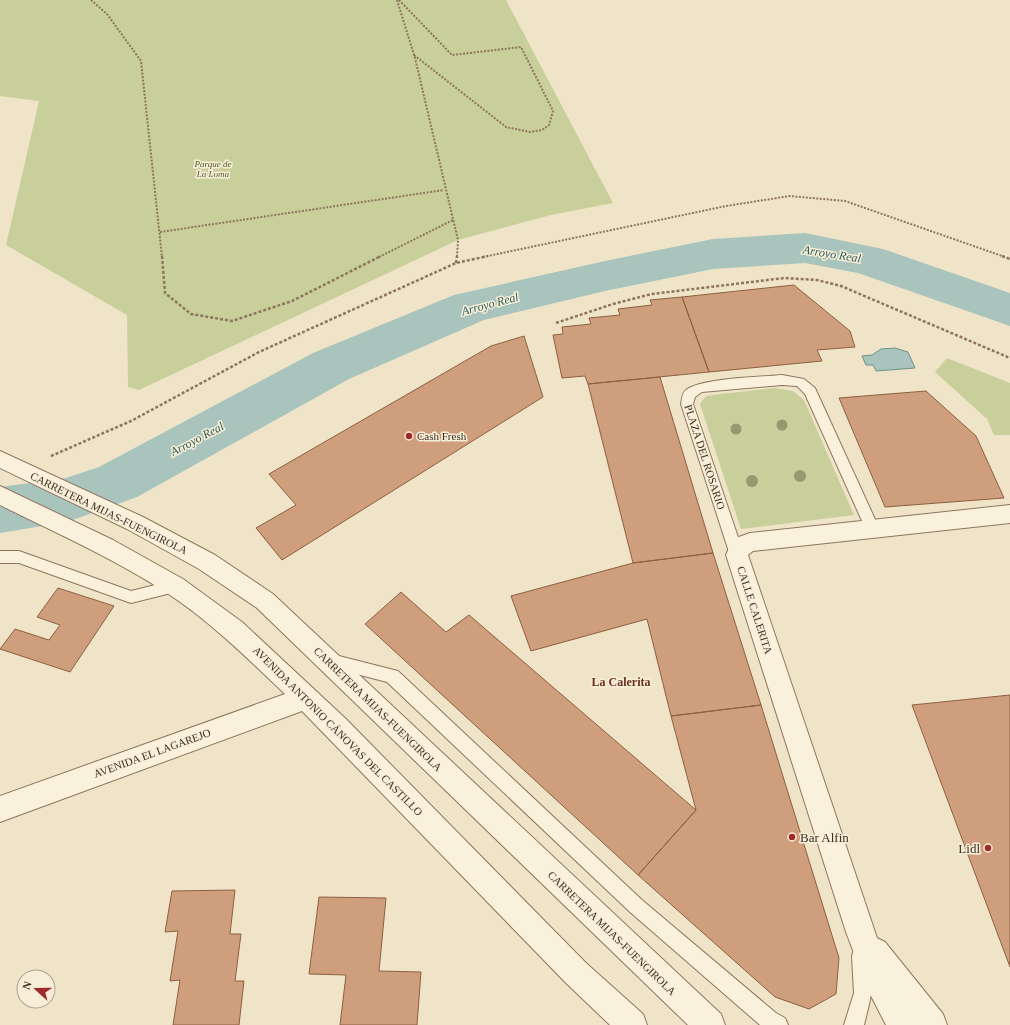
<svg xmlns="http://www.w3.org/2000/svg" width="1010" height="1025" font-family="'Times New Roman',serif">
<rect width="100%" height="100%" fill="#f0e4c8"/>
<path fill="#c9cf9b" d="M0,0H506L613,203L551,215L458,240L139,390L128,387L127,315L6,245L39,101L0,96Z
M947,358L1010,383V435H994L987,419L935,372Z
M775,388L793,391L804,400L854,515L741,529L700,404L706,396L712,395Z"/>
<path fill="#a9c4bc" stroke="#6f938a" d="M895,348L908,352L915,368L876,371L873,365H866L862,356L872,355L881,349Z"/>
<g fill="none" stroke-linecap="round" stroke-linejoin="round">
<path fill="#a9c4bc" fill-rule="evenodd" d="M805,233L883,249L1010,293V326L858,273L805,263L713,269L605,291L484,320L349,379L137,497L67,522L0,533V487L66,478L99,467L313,353L454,295L605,261L713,239Z"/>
</g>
<path fill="#cf9f7d" stroke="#8d5f41" d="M794,285L850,331L855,347L817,350L822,361L709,372L682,297Z
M682,297L709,372L588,384L585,376L562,378L553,335L563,334L562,327L591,324L589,318L620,315L618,309L652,305L650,300Z
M524,336L543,397L282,560L256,528L296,505L269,474L491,346Z
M660,377L713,553L633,563L588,384Z
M926,391L976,436L1004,498L885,507L839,398Z
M713,553L761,705L671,716L647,619L531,651L511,596L633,563Z
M58,588L114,606L70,672L0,649L15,629L49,640L60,625L37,617Z
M401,592L446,632L469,615L696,810L638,875L365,624Z
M1010,695V967L912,705Z
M761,705L839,958L836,994L809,1009L775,997L638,875L696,810L671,716Z
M235,890L230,934H241L235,981H244L239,1025H173L180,980L170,981L178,931L165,932L172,891Z
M319,897L386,898L379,971L421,972L417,1025H340L346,975L309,974Z"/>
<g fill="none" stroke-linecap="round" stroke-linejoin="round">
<g stroke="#8d765c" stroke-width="2">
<path id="service" d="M782,375L804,379L815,388L879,528L877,532L872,534L867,532L805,394L797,386L782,385L702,392L695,397L693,404L744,555L742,559L737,561L732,559L730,555L681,404C682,399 682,393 686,390C702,378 760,377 782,375Z
M0,551H19L131,591L175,580L180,582L182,586L180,590L175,592L131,603L19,563H0Z
M331,654L398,671L642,900L776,1013L785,1018L788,1025H760L630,912L387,682L326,666L323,661L326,656Z
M861,947L868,949C878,974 870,1001 864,1025H844L854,993L852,956L854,949Z"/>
</g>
<g stroke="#8d765c" stroke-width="2">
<path id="minor" d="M0,451L143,517L215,555L273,594L721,1014L725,1025H688L257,608L199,569L127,529L0,468Z
M0,486L113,540L183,579L242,622L346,719L586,963L643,1014L647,1025H610L566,983L302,711L0,822V796L285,694C247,658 211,622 167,593C115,559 56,533 0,505Z
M1010,505V523L753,551L748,555L877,938L885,942L943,1014L947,1025H886L868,990L846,932L726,555L733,539L750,533Z"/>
</g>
<path stroke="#8d765c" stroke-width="2" stroke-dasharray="2 1.5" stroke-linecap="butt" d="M91,0L107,14L141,61L162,257
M397,0L415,58L458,240L457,257
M399,0L452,55L521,47L553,111L549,125L542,130L530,132L506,127L414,55
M160,232L444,190
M379,257L453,220
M483,257L726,206L790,196L845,201L1005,257"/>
<path stroke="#8d765c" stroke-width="2.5" stroke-dasharray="3 2" stroke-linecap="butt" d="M162,256L165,293L191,314L232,321L292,301L381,256
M1002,256L1010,259
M456,263L457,256
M556,323L613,304L652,294L784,278L817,280L841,286L1010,358
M51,456L131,421L259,352L456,263L488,256"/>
<use href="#service" fill="#faf1dc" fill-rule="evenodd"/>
<use href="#minor" fill="#faf1dc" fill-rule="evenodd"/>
</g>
<g fill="#96986f">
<circle cx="782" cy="425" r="5.5"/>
<circle cx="736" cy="429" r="5.5"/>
<circle cx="800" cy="476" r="6"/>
<circle cx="752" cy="481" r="6"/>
</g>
<g fill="#9e2a2b" stroke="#f7eed8" stroke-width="1.5">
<circle cx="409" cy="436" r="4"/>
<circle cx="792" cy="837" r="4"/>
<circle cx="988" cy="848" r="4"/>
</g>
<g text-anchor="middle" stroke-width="3" stroke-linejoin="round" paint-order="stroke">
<g font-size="9" font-style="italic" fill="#4d5a26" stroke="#f7eed8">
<text x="213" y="167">Parque de<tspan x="213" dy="10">La Loma</tspan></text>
</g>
<g font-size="11" fill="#3d2e20" stroke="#f7eed8" text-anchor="start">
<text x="417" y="440">Cash Fresh</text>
</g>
<g font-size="11" fill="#3d2e20" stroke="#f7eed8">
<text transform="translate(705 457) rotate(72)" y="4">PLAZA DEL ROSARIO</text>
<text transform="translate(109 513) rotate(26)" y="4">CARRETERA MIJAS-FUENGIROLA</text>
<text transform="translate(755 610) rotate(72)" y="4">CALLE CALERITA</text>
<text transform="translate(378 709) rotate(44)" y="4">CARRETERA MIJAS-FUENGIROLA</text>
<text transform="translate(338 731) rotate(45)" y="4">AVENIDA ANTONIO CÁNOVAS DEL CASTILLO</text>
<text transform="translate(152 753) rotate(-20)" y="4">AVENIDA EL LAGAREJO</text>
<text transform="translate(612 933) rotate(44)" y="4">CARRETERA MIJAS-FUENGIROLA</text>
</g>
<g font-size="12" font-style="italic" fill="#2f5d5a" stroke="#f7eed8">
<text transform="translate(832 254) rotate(9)" y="4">Arroyo Real</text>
<text transform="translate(490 304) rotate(-15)" y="4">Arroyo Real</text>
<text transform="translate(197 439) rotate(-28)" y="4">Arroyo Real</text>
</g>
<g font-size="12" font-weight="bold" fill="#6b2e1e" stroke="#f7eed8">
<text x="621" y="686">La Calerita</text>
</g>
<g font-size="13" fill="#3d2e20" stroke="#f7eed8" text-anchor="start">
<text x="800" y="842">Bar Alfin</text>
<text x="980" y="853" text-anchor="end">Lidl</text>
</g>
</g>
<g transform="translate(36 989) rotate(291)"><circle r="19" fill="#f7eed8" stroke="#ada18e"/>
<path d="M0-3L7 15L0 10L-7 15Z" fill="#9e2a2b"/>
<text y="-6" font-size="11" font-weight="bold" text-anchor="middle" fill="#3d2e20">N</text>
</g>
</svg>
